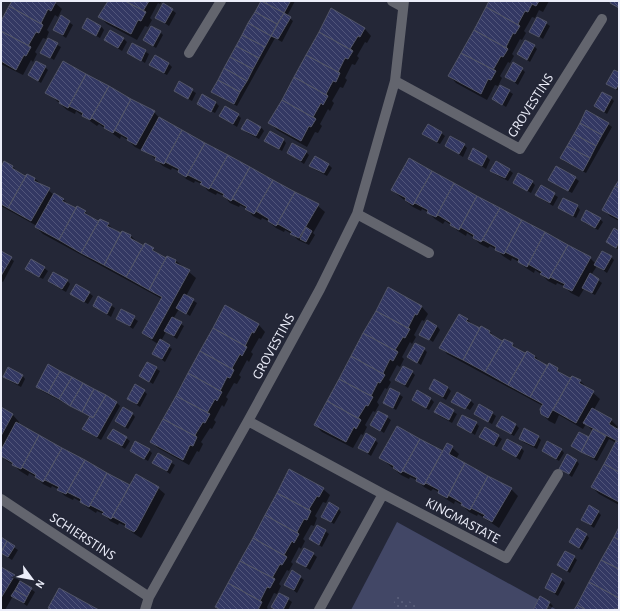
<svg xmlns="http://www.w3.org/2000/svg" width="620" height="611" font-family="'Alegreya Sans',sans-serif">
<defs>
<pattern id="park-dots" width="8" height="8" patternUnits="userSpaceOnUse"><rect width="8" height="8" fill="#424766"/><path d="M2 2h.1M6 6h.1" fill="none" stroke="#5d627d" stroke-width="1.8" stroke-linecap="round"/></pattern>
<pattern id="building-back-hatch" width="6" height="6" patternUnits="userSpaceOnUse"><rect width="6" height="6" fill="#333863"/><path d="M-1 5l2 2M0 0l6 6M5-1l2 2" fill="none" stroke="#51557a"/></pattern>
</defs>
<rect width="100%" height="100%" fill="#242737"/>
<path fill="#424766" d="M397,522L557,610H351Z"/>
<path fill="url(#park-dots)" d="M398,595L425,610H390Z"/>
<path fill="#0007" d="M13,1H53L62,9L58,17L55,15L47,30L49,32L46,39L43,38L35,52L37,54L33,62L31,60L23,75L1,64V23Z
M109,1H162L160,4L158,3L150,18L152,20L148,27L145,26L137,40L107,24L100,17Z
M262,1H295L287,16L293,21L282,42L275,38L237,106L216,95L212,92Z
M490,1H549L543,12L539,10L535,18L532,17L524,31L526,33L522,40L520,39L512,54L514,56L510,63L508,62L500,76L502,78L498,86L495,85L487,100L456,83L450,76Z
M172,10L176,13L169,26L156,17Z
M331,10L365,29L371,36L367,43L365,42L357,56L359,58L355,65L352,64L345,78L347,80L343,88L340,87L332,101L334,103L330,111L328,109L320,124L322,126L318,133L315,132L307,147L277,130L270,123Z
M61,17L73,25L66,38L54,30Z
M538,18L550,26L543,39L531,31Z
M87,19L101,26L104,30L100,38L83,28Z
M110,32L124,39L127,42L122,51L105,40Z
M161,33L163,35L156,48L153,46Z
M48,40L61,47L54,60L41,52Z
M133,44L149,54L145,63L128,52Z
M534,46L537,49L530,62L519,54Z
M63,63L154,112L161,120L318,206L325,212L313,233L315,235L309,245L298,240L292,234L285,230L284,232L276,228L268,221L262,218L261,220L253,216L246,208L240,205L239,207L230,203L224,196L217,193L216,195L208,191L202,184L195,181L194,183L186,179L179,171L172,168L171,170L163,166L144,149L143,151L135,147L128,140L121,136L120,139L99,124L97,126L76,111L75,114L67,110L47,92Z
M169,64L172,67L167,75L154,68L150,65Z
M45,67L48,70L41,83L29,75Z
M522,69L525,72L518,85L506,76Z
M619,73V91L607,84Z
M180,83L196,93L192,101L175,91Z
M501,86L513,94L506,107L494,99Z
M611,98L614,101L607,114L595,106Z
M216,103L219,106L215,113L198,104Z
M238,115L241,118L237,127L220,116Z
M608,124L612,127L586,173L564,161L561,158Z
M261,127L264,131L259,139L246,132L243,128Z
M441,133L445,136L440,144L427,137L424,134Z
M283,139L286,143L282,151L266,141Z
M464,145L467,148L463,157L446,146Z
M473,150L487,157L490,160L486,169L469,158Z
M306,152L309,155L304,164L288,153Z
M409,160L591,259L596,264L611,257L614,260L607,273L597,266L591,275L602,283L595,295L584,289L579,297L571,293L564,286L557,283L556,285L548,281L541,274L535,270L534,273L526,268L519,262L512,258L511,261L503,256L496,249L490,246L488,248L480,244L473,237L467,233L466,236L458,231L451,225L445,221L443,224L435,219L428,212L422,209L421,211L413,207L392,190Z
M1,164L13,167L20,174L26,177L27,175L35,179L54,195L63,199L70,206L85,212L92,219L98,222L108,224L115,231L131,236L138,243L144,247L145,244L166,259L176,261L196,278L186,296L197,303L190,316L179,309L173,319L184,326L177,339L166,332L161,341L172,349L165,362L153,353L158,344L150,339L143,333L162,299L43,234L36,227L37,226L1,206Z
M328,164L332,168L327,176L314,169L311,166Z
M509,170L513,173L508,181L495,174L491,171Z
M575,178L579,181L572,193L553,183L549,180Z
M532,182L535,185L531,193L514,183Z
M619,182V221L610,216L604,210Z
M541,187L558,197L553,206L540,198L537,195Z
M577,206L580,210L576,218L559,208Z
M600,219L603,222L598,230L585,223L582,220Z
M619,232V250L607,242Z
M1,252L14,261L3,282L1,281Z
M44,268L48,271L43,279L29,272L26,269Z
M67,280L70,284L66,292L52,284L49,281Z
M389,289L422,307L428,314L424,321L422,320L414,335L416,337L412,344L410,342L402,357L404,359L400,367L397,365L389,380L391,382L387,389L385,388L377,402L379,405L375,412L373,411L365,425L367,427L363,435L361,434L353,448L322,432L315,425Z
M89,293L93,296L88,304L75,297L72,294Z
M99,298L115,308L111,317L94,306Z
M226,306L259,325L265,332L261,339L259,338L251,352L253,354L249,362L247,360L239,375L241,377L237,384L234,383L226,397L228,399L224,407L222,405L214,420L216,422L212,429L210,428L201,442L203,444L199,452L197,451L189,465L158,448L151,442Z
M121,310L138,321L133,329L117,318Z
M467,319L474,326L481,330L482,327L490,332L496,338L503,342L512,344L518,351L526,354L527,352L535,356L542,364L548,367L557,369L564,376L571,379L580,381L600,399L593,411L611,420L618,427L616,429L619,431V505L599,494L592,487L616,443L609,439L597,461L576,449L572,446L589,438L593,431L586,424L583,429L559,415L555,424L549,421L542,414L543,406L447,354L441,347Z
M437,326L440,330L433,342L421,334Z
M424,349L427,352L421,365L409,357Z
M147,363L160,371L153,384L140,376Z
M412,372L415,375L408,388L396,380Z
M22,375L25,379L21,387L8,380L4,377Z
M434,381L448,388L451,391L446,400L430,389Z
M37,386L116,402L120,406L101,440L87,432L84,429L91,417L40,390Z
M391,389L403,397L396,410L384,402Z
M144,391L147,394L140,407L128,399Z
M417,391L431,399L434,402L429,410L413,400Z
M470,400L474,404L470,410L455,402Z
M440,404L457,414L452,423L438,415L435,412Z
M480,405L496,416L492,424L475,414Z
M1,409L13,415L19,422L18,425L130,486L158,488L165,494L142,537L141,538L133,533L126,526L119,523L118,525L110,521L104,514L97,511L96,513L88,508L81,502L74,498L73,500L65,496L58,489L52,486L51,488L43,484L36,477L29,473L28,476L20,471L14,465L7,461L1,455Z
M379,412L391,420L384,433L372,425Z
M132,413L135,417L128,429L116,421Z
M502,418L516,425L519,428L514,436L501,429L497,426Z
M476,423L479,426L475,435L458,424Z
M485,428L502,439L497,447L484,440L481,437Z
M538,437L541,440L537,449L523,442L520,438Z
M108,438H126L130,441L125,449Z
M375,440L378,443L371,456L359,448Z
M448,444L459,454L456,459L511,489L518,496L499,528L478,514L477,516L469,512L462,505L455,501L454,504L446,499L439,492L433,489L431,491L424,487L417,480L410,477L409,479L401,475L381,458L443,452Z
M521,448L524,451L520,460L503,449Z
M561,449L564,453L559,461L543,451Z
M149,450L152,453L148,461L131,451Z
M158,455L175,465L170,474L154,463Z
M577,461L579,464L572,477L569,475Z
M323,489L330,495L326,503L323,502L315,516L317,518L314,526L311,525L303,539L305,541L301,549L299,547L291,562L293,564L289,571L287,570L279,584L281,586L277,594L274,593L267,607L268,610H220L217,607Z
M338,508L341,512L334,524L322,516Z
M598,512L601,515L594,528L582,520Z
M325,531L329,534L322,547L310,539Z
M586,534L589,538L582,550L570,542Z
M1,539L18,550L12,560L1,553Z
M313,554L317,557L310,570L297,562Z
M574,557L577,560L570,573L558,565Z
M1,568L14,576L21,582L35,592L27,606L13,596L5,610H1Z
M292,571L304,580L297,593L285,584Z
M562,580L565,583L558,596L546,588Z
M280,594L292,602L288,610H276L273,607Z
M549,602L553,606L550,610H534Z"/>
<path fill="url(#building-back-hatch)" stroke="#525568" d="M12,1H54L56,2L51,11L48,9L41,23L43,25L9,6Z
M108,1H125L146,12L141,21L138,20L131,34L98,17Z
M125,1H149L143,11L146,12Z
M261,1L284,13L277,24L255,12Z
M262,1H288L290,2L284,13Z
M489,1H539L536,6L532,4L528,12L525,11L518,24L520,26L486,7Z
M611,1H619V8L610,3Z
M163,3L173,9L165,23L155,18Z
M9,6L43,25L39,33L36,32L28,46L31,47L1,31V21Z
M486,7L520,26L515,34L513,33L506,47L508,49L474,30Z
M331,8L365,28L360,37L358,36L350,49L353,51L319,32Z
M255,12L277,24L271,36L248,23Z
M284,13L291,17L278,39L271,36Z
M61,15L70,21L63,35L53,30Z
M537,17L547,22L539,37L529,32Z
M87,18L101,26L96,36L82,28Z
M248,23L271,36L265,47L242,35Z
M151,26L161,31L153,46L143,40Z
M110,30L124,38L118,48L104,40Z
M474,30L508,49L503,57L501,56L493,70L496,71L461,53Z
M1,31L31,47L26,56L24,55L16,70L1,61Z
M319,32L353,51L348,59L345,58L338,72L340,73L306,55Z
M242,35L265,47L259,58L236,46Z
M48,38L58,43L50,58L40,53Z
M525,40L535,45L527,60L517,54Z
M132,43L146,50L141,61L127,53Z
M236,46L259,58L253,69L230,57Z
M461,53L496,71L491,80L488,79L481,94L448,76Z
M155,55L169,63L164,73L149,65Z
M306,55L340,73L336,82L333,81L326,94L328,96L294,77Z
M230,57L253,69L247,81L224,68Z
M36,61L46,66L38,81L28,75Z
M63,61L86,74L68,108L59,103L60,101L45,93Z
M513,62L523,68L515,82L505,77Z
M224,68L247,81L240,92L218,80Z
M614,70L619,72V84L616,89L606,84Z
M86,74L109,86L90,120L82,116L83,113L69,106L68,108Z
M294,77L328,96L323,105L321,103L313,117L316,119L282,100Z
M218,80L240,92L234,104L211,92Z
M179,81L193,89L188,99L174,91Z
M500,85L510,90L502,105L492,99Z
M109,86L131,99L113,133L104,128L105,126L92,118L90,120Z
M602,92L612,97L604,112L594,106Z
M202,94L216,102L211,112L197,104Z
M131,99L155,111L136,145L127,140L128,138L114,130L113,133Z
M282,100L316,119L311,127L309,126L301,141L268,123Z
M225,106L239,114L233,124L219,116Z
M586,110L609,123L602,135L580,123Z
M159,117L182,130L164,164L155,160L156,157L141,150Z
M247,119L261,127L256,136L241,129Z
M580,123L602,135L596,146L574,134Z
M428,124L442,132L437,142L422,134Z
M182,130L205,143L186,177L178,172L179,169L165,162L164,164Z
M270,131L284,139L279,149L264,141Z
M574,134L596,146L590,158L567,146Z
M450,136L465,144L459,154L445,146Z
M205,143L228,155L209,189L200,184L202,182L188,175L186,177Z
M292,143L307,151L301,161L287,153Z
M567,146L590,158L583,171L560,158Z
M473,148L487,156L482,166L468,159Z
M228,155L250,167L231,201L223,196L224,194L210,187L209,189Z
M315,156L329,164L324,173L309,166Z
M409,158L432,171L413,205L405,200L406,198L391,190Z
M4,161L13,166L12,168L25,176L27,174L8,208L1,204V167Z
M496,161L510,169L505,178L490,171Z
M556,166L576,177L568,191L548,180Z
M250,167L273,180L254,214L245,209L247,207L233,199L231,201Z
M432,171L454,183L436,217L427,213L428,210L415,203L413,205Z
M518,173L533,181L527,191L513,183Z
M27,174L35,178L34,181L50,188L31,221L8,208Z
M273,180L295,192L276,226L268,221L269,219L256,211L254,214Z
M619,180V188L615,186Z
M454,183L477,196L459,230L450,225L451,223L438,215L436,217Z
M541,185L555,193L550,203L535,195Z
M615,186L619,188V219L602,210Z
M295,192L319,204L299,238L290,234L292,232L278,224L276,226Z
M54,193L64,199L62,201L76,208L77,206L59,240L35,227Z
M477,196L500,208L481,242L473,238L474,235L460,227L459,230Z
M563,198L578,205L573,216L558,208Z
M77,206L86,211L84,213L98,221L100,219L81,253L59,240Z
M500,208L522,220L504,254L495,250L496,247L483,240L481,242Z
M586,210L601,218L595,228L581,220Z
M100,219L109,223L107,226L121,233L122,231L104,265L81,253Z
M522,220L545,232L527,267L518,262L519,259L505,252L504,254Z
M306,227L312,231L306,242L300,239Z
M614,228L619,231V242L616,248L606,242Z
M122,231L131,235L130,238L144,246L145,243L126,277L104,265Z
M545,232L568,245L549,279L540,274L542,272L528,264L527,267Z
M145,243L154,248L152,250L166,258L167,256L149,290L126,277Z
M568,245L591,257L572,291L563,287L565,284L550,277L549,279Z
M1,251L12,257L1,276Z
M602,251L612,256L604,270L594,265Z
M167,256L176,260L175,263L190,270L152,339L142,333L162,297L149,290Z
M31,259L45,267L39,277L25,269Z
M53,272L68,280L62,289L48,281Z
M590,273L599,279L592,293L582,288Z
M76,284L90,292L84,302L70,294Z
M388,287L422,306L417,315L415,314L408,328L410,329L376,311Z
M184,294L194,299L186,314L176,308Z
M98,296L112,304L107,314L93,306Z
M225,305L259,324L254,333L252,332L245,346L247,347L213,328Z
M121,309L135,316L130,326L116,319Z
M376,311L410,329L405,338L403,337L395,350L398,352L363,333Z
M459,314L468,319L466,321L480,328L481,326L463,360L439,348Z
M172,317L182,322L174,336L164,331Z
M427,320L437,326L429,340L419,335Z
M481,326L490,331L489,333L502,341L504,339L485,372L463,360Z
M213,328L247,347L242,356L240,354L232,368L234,370L200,351Z
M363,333L398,352L393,361L390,359L383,373L385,375L351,356Z
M160,339L170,345L162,359L152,354Z
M504,339L513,343L512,346L525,353L527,351L508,385L485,372Z
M415,343L425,348L417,363L407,357Z
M200,351L234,370L230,378L227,377L220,391L222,392L188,373Z
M527,351L535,356L534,358L548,366L549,363L530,397L508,385Z
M351,356L385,375L380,383L378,382L371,396L373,397L339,379Z
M147,362L157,367L149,382L139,376Z
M549,363L558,368L557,371L570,378L572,376L548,418L541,414L540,409L543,404L530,397Z
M48,364L60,371L48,393L36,387Z
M403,366L413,371L405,385L395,380Z
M8,367L23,375L18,384L3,377Z
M60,371L72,377L59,399L48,393Z
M188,373L222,392L217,401L215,399L207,413L210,414L176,396Z
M572,376L581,380L579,383L594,391L576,423L553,410Z
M72,377L83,383L70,406L59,399Z
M339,379L373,397L368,406L366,405L358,418L361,420L327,401Z
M434,379L448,387L443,397L429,389Z
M83,383L94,389L82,412L70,406Z
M135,384L145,390L137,404L127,399Z
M390,388L400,393L393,408L383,403Z
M94,389L106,395L93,418L82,412Z
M417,390L431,398L426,408L412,400Z
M457,392L471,400L465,409L451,402Z
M106,395L117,402L97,437L82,429L90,416L93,418Z
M176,396L210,414L205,423L203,422L195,435L197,437L163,419Z
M327,401L361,420L356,429L354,427L346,442L314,425Z
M440,402L454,410L449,420L434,412Z
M479,404L493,412L488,422L474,414Z
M1,407L13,414L1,436Z
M123,407L133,413L125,427L115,421Z
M592,408L612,419L609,424L619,430V442L583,423Z
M378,411L388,416L380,431L370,425Z
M462,415L477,422L471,433L457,425Z
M502,416L516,424L511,434L496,426Z
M163,419L197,437L193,446L190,445L183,460L150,442Z
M16,422L39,435L21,469L12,465L13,463L1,456V450Z
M397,426L420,439L401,473L393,468L394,466L379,458Z
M485,427L499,435L494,445L479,437Z
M524,428L539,436L534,446L519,439Z
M113,429L127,437L122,446L107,438Z
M593,429L606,436L594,458L581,452Z
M579,432L589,437L581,452L571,446Z
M366,433L376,439L368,453L358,448Z
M39,435L62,448L43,482L35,477L36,475L22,467L21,469Z
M420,439L443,451L424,485L416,481L417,478L403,471L401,473Z
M507,439L522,447L516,457L502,449Z
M135,441L150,449L144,459L130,451Z
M547,441L562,449L556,459L542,451Z
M616,441L619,442V472L604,464Z
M447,443L453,446L449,454L465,463L447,498L438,493L439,490L426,483L424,485Z
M62,448L85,460L66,494L57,490L59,487L45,480L43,482Z
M158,453L172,461L167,471L152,463Z
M567,454L577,460L569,474L559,469Z
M85,460L107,473L89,507L80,502L81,499L67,492L66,494Z
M465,463L488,476L470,510L461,505L462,503L448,495L447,498Z
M604,464L619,472V502L591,487Z
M289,469L324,488L319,497L317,496L309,509L311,511L277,493Z
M107,473L130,485L111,519L102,514L104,512L90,505L89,507Z
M136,474L159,487L136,530L134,532L125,527L126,524L113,517L111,519Z
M488,476L512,488L492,522L483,517L485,515L471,508L470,510Z
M277,493L311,511L307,520L304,519L297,532L299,534L265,515Z
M329,502L339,508L331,522L321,517Z
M589,505L599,511L591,525L581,520Z
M265,515L299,534L294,543L292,541L284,555L287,557L253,538Z
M317,525L326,530L319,545L309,539Z
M619,527V540L614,537Z
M577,528L587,534L579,548L569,542Z
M1,537L7,541L1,552Z
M614,537L619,540V569L601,560Z
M253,538L287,557L282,565L280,564L272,578L275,579L240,561Z
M7,541L15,546L8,557L1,553Z
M304,548L314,553L306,567L296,562Z
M565,551L575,556L567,571L557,565Z
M601,560L619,569V598L589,582Z
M240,561L275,579L270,588L267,587L260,601L262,602L228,583Z
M1,567L15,575L1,598Z
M292,570L301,576L294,590L284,585Z
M552,573L562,579L555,593L545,588Z
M20,581L32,588L27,597L15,590Z
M589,582L619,598V610L616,608L615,610H586L577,605Z
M228,583L262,602L258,610H221L215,607Z
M59,588L99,610H51L48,608Z
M15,590L27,597L24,603L11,596Z
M279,593L289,598L283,610H276L271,607Z
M540,596L550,602L546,610H533Z
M577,605L586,610H574Z"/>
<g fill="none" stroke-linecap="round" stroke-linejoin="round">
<path stroke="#63656e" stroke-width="10" d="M392,1L403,7
M189,53L221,1
M395,81L520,149L602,19
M357,214L429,253
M248,421L383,494L506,558L558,474
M1,499L149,597
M145,610L149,597L248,421L320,289L357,214L395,81L404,1
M319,610L383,494"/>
</g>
<g text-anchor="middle" stroke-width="3.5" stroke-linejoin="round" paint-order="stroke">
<g font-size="14" fill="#ebedf9" stroke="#242737">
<text transform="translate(530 105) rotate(-57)" y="5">GROVESTINS</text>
<text transform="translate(273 346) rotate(-61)" y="5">GROVESTINS</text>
<text transform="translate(463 520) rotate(28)" y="5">KINGMASTATE</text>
<text transform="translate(83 536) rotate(33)" y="5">SCHIERSTINS</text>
</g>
</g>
<rect width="620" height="611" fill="none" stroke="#ebedf9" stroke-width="4"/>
<g transform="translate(32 579) rotate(122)" stroke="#242737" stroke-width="3" paint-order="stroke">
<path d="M0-3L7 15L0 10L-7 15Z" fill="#ebedf9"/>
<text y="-6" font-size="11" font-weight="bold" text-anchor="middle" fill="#ebedf9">N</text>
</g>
</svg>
